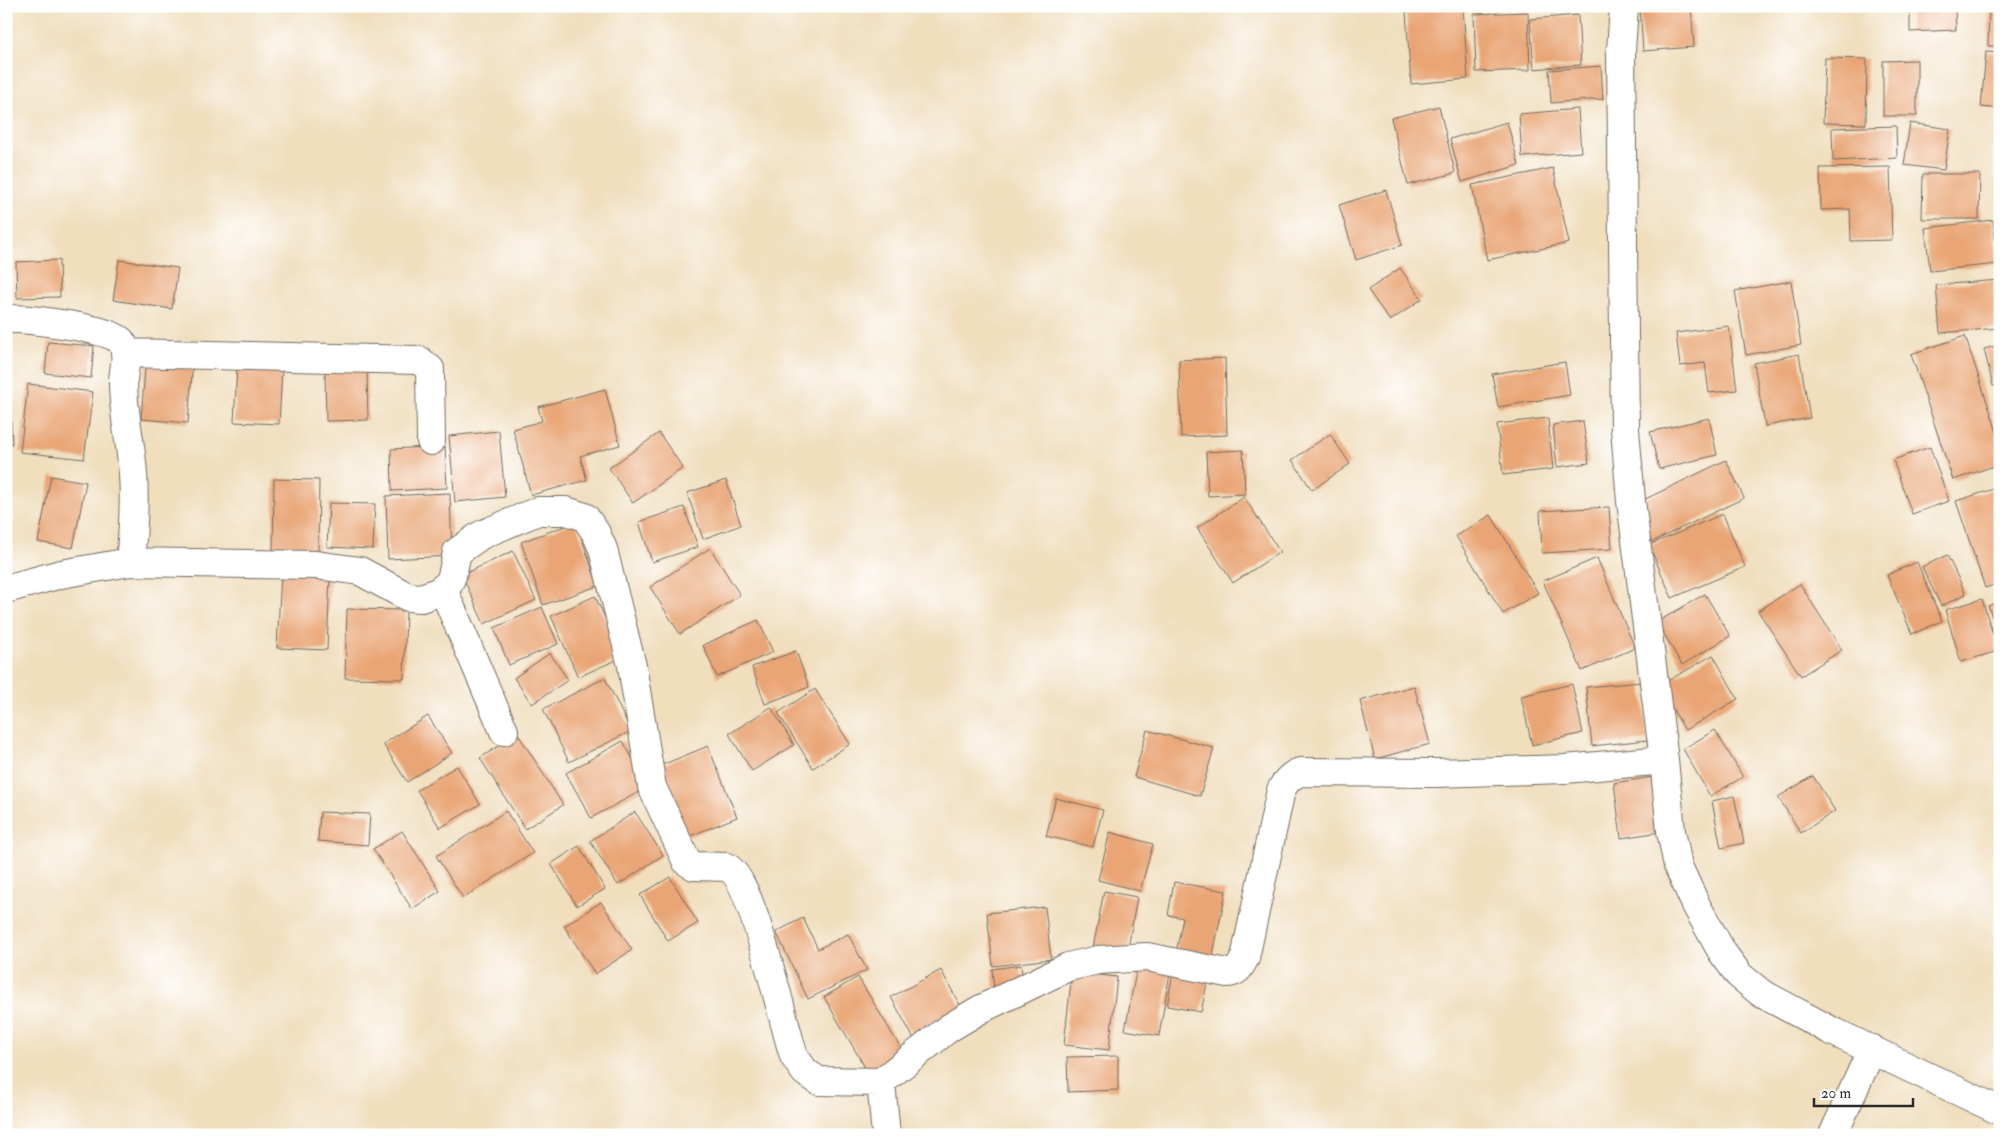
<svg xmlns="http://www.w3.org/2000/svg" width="2006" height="1141" font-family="'IM FELL Double Pica',serif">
<rect width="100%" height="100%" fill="#fff"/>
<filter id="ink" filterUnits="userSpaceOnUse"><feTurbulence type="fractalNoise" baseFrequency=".02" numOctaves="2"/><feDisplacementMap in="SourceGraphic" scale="10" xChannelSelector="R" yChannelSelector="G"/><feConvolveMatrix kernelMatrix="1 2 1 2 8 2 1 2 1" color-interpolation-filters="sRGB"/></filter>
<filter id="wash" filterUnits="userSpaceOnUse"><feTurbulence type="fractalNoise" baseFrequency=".0096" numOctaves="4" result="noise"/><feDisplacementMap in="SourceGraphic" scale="20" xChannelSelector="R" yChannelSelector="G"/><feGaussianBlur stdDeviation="1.12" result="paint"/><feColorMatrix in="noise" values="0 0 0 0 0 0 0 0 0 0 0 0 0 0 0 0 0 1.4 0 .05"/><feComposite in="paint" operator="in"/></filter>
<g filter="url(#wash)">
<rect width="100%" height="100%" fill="#f0debd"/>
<g id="blocks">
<path fill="#e9a574" d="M1691,6L1694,47L1643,51L1640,7Z
M1910,6H1955L1956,30L1910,32Z
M1989,6H2000V46H1988Z
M1463,7L1468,79L1411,84L1406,12Z
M1528,12L1530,70L1476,72L1474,14Z
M1578,15L1581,65L1534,69L1530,19Z
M1986,52L2000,53V109L1981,107Z
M1825,58L1867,59L1866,124L1823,123Z
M1917,60V116H1883V61Z
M1601,66L1603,99L1551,103L1549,70Z
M1439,106L1455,173L1408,185L1391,118Z
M1578,109L1581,152L1522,157L1519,114Z
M1507,122L1519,165L1462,182L1450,139Z
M1910,123L1950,129L1944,170L1904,165Z
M1896,126L1897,158L1833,161L1832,128Z
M1890,167L1892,240L1851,241L1850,209L1821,210L1820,168Z
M1553,168L1569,243L1487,260L1472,185Z
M1923,174H1980L1979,219H1922Z
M1386,190L1402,245L1356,260L1339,205Z
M1993,220L1998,264L1930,271L1925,228Z
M59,260L60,297L17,298L16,262Z
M119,260L178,268L172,309L113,300Z
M1400,268L1422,299L1390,321L1368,290Z
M2000,280V328L1940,333L1936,285Z
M1791,281L1801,345L1746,355L1735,291Z
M1729,326L1737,390L1709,393L1705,363L1680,366L1676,333Z
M1965,336L2000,441V464L1953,480L1911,354Z
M48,342L94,346L91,378L45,373Z
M2000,345V385L1993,386L1984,349Z
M1799,354L1810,418L1765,426L1754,363Z
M146,357L193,361L188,423L141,419Z
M1225,358L1227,435L1181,437L1179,360Z
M1565,362L1570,395L1498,407L1492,374Z
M237,367L282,369L279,424L234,422Z
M325,369H367L368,420L326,421Z
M28,384L93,392L84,459L20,452Z
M6,386H10L12,444H6Z
M605,389L620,445L580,456L587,480L531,495L513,429L542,421L538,407Z
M1548,418L1553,469L1503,475L1497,424Z
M1709,418L1717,455L1659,469L1650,432Z
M1583,421L1589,463L1557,467L1553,425Z
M499,431L505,497L455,502L449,436Z
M659,433L683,468L633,503L609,468Z
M1330,434L1350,464L1312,490L1292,460Z
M445,446L447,488L392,491L391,449Z
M1930,447L1949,501L1912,514L1893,460Z
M1243,450L1245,494L1208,496L1206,452Z
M1726,460L1744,498L1652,542L1633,505Z
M51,476L86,482L73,548L38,542Z
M274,479L319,480L318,552L273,551Z
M726,480L741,525L703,539L687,493Z
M2000,487V583L1985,588L1956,501Z
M450,493L452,556L388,559L386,496Z
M1244,497L1280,552L1233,583L1197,528Z
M329,503L375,504L373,549L327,547Z
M684,507L698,547L652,562L639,522Z
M1609,507L1612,549L1542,553L1540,511Z
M1723,514L1745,567L1672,598L1649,545Z
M1491,515L1538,593L1503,614L1456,536Z
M576,522L598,586L543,605L521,542Z
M710,548L740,595L680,634L650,587Z
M513,551L536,600L484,624L462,575Z
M1947,555L1966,594L1941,606L1922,567Z
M1597,558L1635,648L1582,671L1543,581Z
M1917,562L1942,621L1912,634L1887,575Z
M281,573L330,575L327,650L277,648Z
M1800,584L1842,650L1801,676L1758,611Z
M1705,594L1730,636L1682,665L1657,622Z
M595,596L623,657L578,677L551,616Z
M1982,599L1998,651L1961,662L1945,610Z
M2000,601V637L1988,606Z
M542,607L558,644L509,665L494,628Z
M347,609L406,610L404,679L345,678Z
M758,620L773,652L717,677L703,645Z
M796,651L809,687L765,704L752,667Z
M550,653L568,680L532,704L514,678Z
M1713,655L1738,699L1685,730L1659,686Z
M605,678L631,731L569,762L543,709Z
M1642,682L1647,740L1592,746L1586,687Z
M1572,684L1583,733L1532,745L1521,696Z
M1414,686L1430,744L1375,759L1360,701Z
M815,689L850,744L813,768L778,713Z
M771,707L794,745L752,771L729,734Z
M428,716L452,753L407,782L383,744Z
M1147,730L1214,748L1200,796L1134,777Z
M1715,730L1743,777L1710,796L1683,749Z
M518,734L563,805L525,829L480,758Z
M623,741L648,787L591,818L566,773Z
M708,746L737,817L678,841L650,770Z
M457,766L480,804L440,828L417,790Z
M1813,776L1835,811L1801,833L1778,797Z
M1653,777L1660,832L1621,838L1614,783Z
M1734,796L1744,843L1721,848L1712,801Z
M1056,798L1103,810L1093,847L1046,836Z
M506,811L533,853L463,898L436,856Z
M320,812L370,814L368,845L318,841Z
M635,812L663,855L618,885L590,841Z
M402,831L440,891L412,909L373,849Z
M1110,832L1153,844L1140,891L1098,880Z
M579,846L605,889L577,906L551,864Z
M670,877L698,923L668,941L640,895Z
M1174,882L1226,891L1212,959L1176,953L1183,918L1168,915Z
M1104,891L1137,897L1127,954L1093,948Z
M601,902L632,950L595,974L564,926Z
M1045,907L1051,959L993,966L987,913Z
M803,918L818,949L848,934L867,970L808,999L776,932Z
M1021,965L1023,986L994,990L992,969Z
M1137,967L1170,973L1159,1036L1125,1030Z
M941,970L963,1011L914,1039L891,997Z
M1072,972L1117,977L1109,1050L1064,1045Z
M1173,972L1208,979L1201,1012L1167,1006Z
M858,977L905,1055L870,1076L824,997Z
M1118,1056V1090L1068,1092L1067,1057Z"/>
</g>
</g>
<g filter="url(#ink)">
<use href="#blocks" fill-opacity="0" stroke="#706a5e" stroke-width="1"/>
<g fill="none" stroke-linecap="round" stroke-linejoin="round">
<g stroke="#706a5e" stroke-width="30">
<path id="minor" d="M1624,6L1621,51L1625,429L1631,501L1664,760L1671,831L1678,866L1696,905L1722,952L1739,975L1761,993L1830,1030L2000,1111
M6,319C26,318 110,328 121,341C130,352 123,370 123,382C123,413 131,443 133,474C135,503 133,532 130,562L316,565L360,571L408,597L421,598L438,592L449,583L452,576L457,552L481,535L538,511H566L585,517L596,533L603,549L632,666L652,787L687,862L694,866L726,867C752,875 783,1025 794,1056L805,1072L819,1081L881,1082L949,1028L981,1009L1068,967L1098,960L1147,957L1227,973C1238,973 1240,966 1245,958L1281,790C1286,781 1290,776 1300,772L1435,773L1565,769L1664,760
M125,353L419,360L430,369L431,441
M6,589L61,574L130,562
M443,589L504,731
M881,1082L886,1135
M1833,1135L1872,1049"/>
</g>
<use href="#minor" stroke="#fff" stroke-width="28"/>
</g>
</g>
<rect width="2006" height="1141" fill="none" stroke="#fff" stroke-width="25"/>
<path d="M1814 1098v8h99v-8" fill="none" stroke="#2b2b2b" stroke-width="2.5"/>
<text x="1821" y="1098" font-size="15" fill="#2b2b2b" stroke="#ffffff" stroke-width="4" paint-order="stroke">20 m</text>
</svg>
